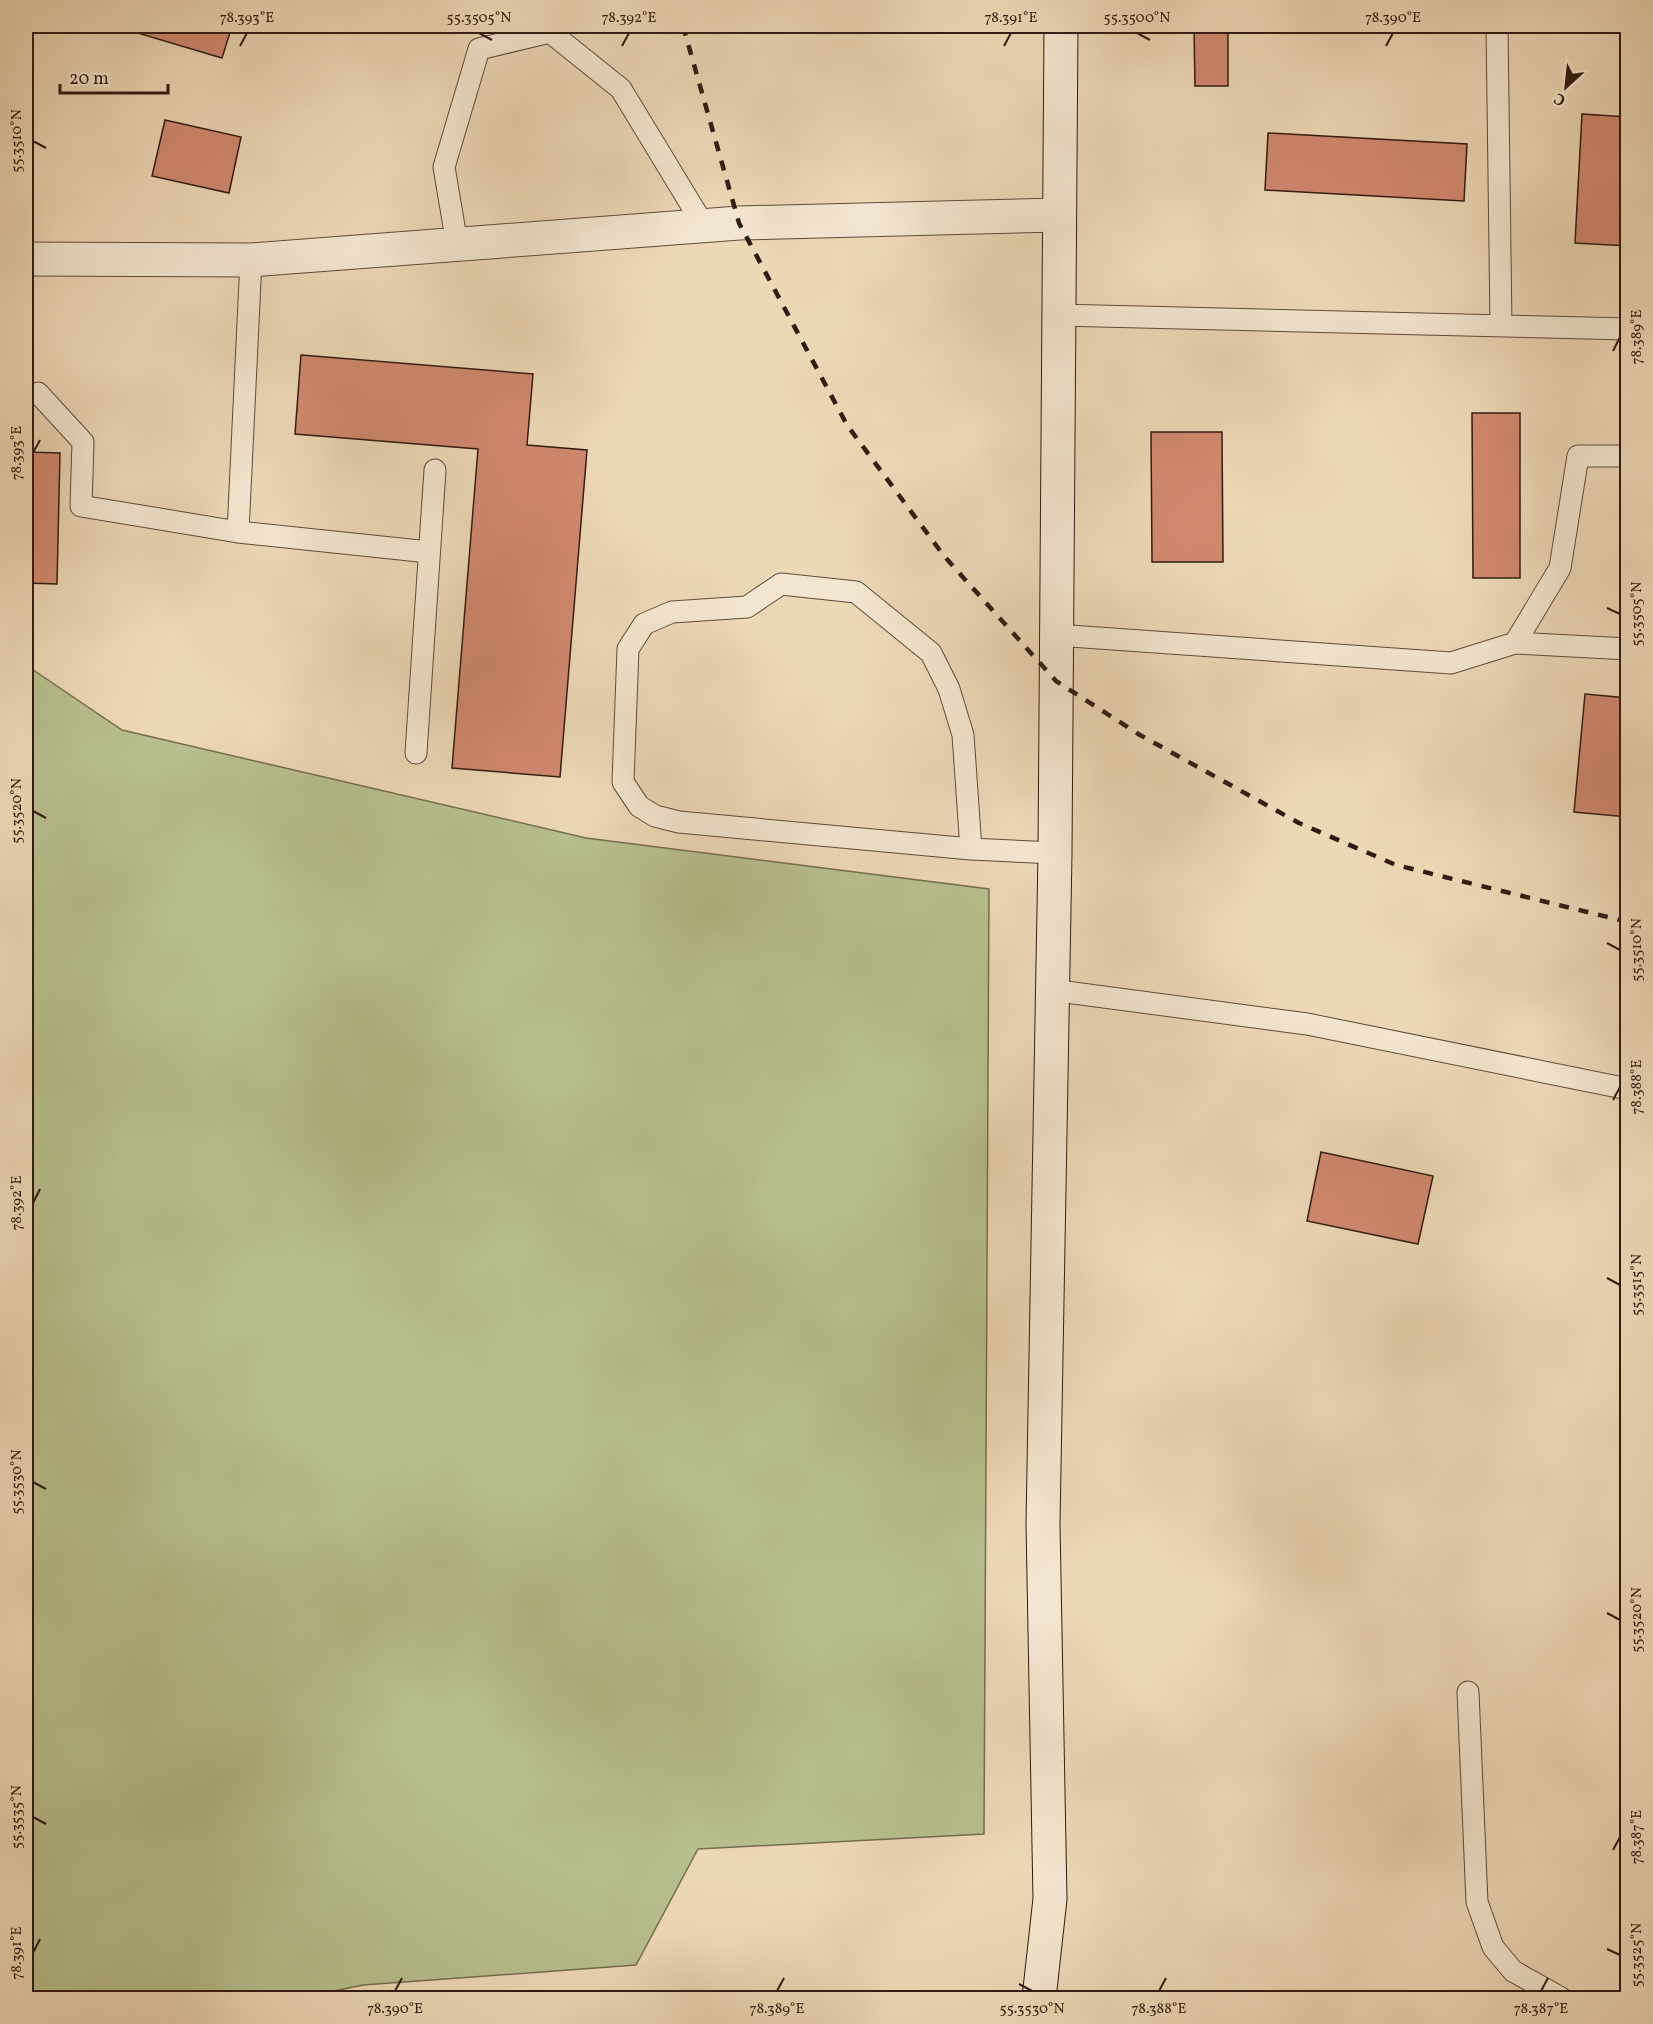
<svg xmlns="http://www.w3.org/2000/svg" width="1653" height="2024" font-family="Vollkorn,serif">
<rect width="100%" height="100%" fill="#edd8b6"/>
<filter id="stains"><feTurbulence type="fractalNoise" baseFrequency=".00333" numOctaves="4"/><feColorMatrix values="0 0 0 0 .2 0 0 0 0 .09 0 0 0 0 .02 0 0 0 .5 -.17"/></filter>
<radialGradient id="worn" r=".72"><stop offset=".6" stop-color="#630" stop-opacity="0"/><stop offset="1" stop-color="#630" stop-opacity=".3"/></radialGradient>
<path fill="#b8bf8e" stroke="#746d50" stroke-width="1.5" d="M26,665L122,730L586,838L989,889L984,1834L698,1849L636,1965L363,1985L300,1998H26Z"/>
<path fill="#d18970" stroke="#311b11" stroke-width="1.5" d="M132,26H232L222,58L131,31Z
M1194,26H1228V86H1195Z
M1582,114L1628,117V246L1575,243Z
M165,120L241,137L229,193L152,176Z
M1268,133L1467,144L1464,201L1265,190Z
M301,355L533,374L527,445L587,450L560,777L452,768L478,449L295,434Z
M1472,413H1520V578H1473Z
M1151,432H1222L1223,562H1152Z
M26,452L60,453L57,584L26,583Z
M1585,694L1628,698V817L1574,812Z
M1321,1152L1433,1176L1418,1244L1307,1221Z"/>
<g fill="none" stroke-linecap="round" stroke-linejoin="round">
<g stroke="#604a3a" stroke-width="23">
<path id="lane" d="M1497,26L1501,326
M457,244L444,167L479,49L550,32L621,89L704,226
M1058,315L1628,329
M38,393L83,442L81,506L238,532L429,552
M238,532L251,260
M1056,635L1451,663L1515,643L1628,649
M1515,643L1560,568L1578,456H1628
M416,753L435,470
M971,849L963,735L949,689L931,653L856,592L781,584L747,607L672,612L644,624L628,649L623,782L639,806L655,816L679,822L971,849L1055,853
M1051,990L1307,1024L1628,1089
M1468,1692L1477,1902L1493,1947L1513,1971L1561,1998"/>
</g>
<g stroke="#604a3a" stroke-width="35">
<path id="street" d="M26,259L251,260L739,223L1059,215"/>
</g>
<g stroke="#311b11" stroke-width="35">
<path id="secondary" d="M1039,1998L1050,1899L1043,1524L1055,853L1061,26"/>
</g>
<use href="#lane" stroke="#f3e6d0" stroke-width="21"/>
<use href="#street" stroke="#f3e6d0" stroke-width="33"/>
<use href="#secondary" stroke="#f3e6d0" stroke-width="33"/>
<path stroke="#311b11" stroke-width="4.5" stroke-dasharray="10 10" stroke-linecap="butt" d="M683,26L739,223L847,425L944,556L1056,681L1140,735L1299,823L1396,865L1628,922"/>
</g>
<path fill="none" stroke="#311b11" stroke-width="2" d="M479,33L492,40M1137,33L1150,40M240,46L247,33M622,46L629,33M1004,46L1011,33M1386,46L1393,33M33,141L46,148M1613,351L1620,337M33,453L40,440M1607,608L1620,614M33,811L46,818M1607,943L1620,950M1613,1100L1620,1087M33,1203L40,1189M1607,1278L1620,1285M33,1482L46,1489M1607,1613L1620,1620M33,1817L46,1824M1613,1850L1620,1837M1607,1949L1620,1955M33,1953L40,1939M1019,1984L1032,1991M395,1991L402,1978M777,1991L784,1978M1159,1991L1166,1978M1541,1991L1548,1978"/>
<rect width="1653" height="2024" fill="none" stroke="#edd8b6" stroke-width="66"/>
<g transform="translate(1566 87) rotate(207)" stroke="#f3e6d0" stroke-width="4.5" paint-order="stroke">
<path d="M0-4.5L10 22L0 15L-10 22Z" fill="#311b11"/>
<text y="-9" font-size="16" font-weight="bold" text-anchor="middle" fill="#311b11">С</text>
</g>
<path d="M60 84v9h108v-9" fill="none" stroke="#311b11" stroke-width="3"/>
<text x="69" y="84" font-size="18" fill="#311b11" stroke="#f3e6d0" stroke-width="4.5" paint-order="stroke">20 m</text>
<rect x="33" y="33" width="1587" height="1958" fill="none" stroke="#311b11" stroke-width="2"/>
<g font-size="15" text-anchor="middle" fill="#311b11">
<text x="247" y="22">78.393°E</text>
<text x="479" y="22">55.3505°N</text>
<text x="629" y="22">78.392°E</text>
<text x="1011" y="22">78.391°E</text>
<text x="1137" y="22">55.3500°N</text>
<text x="1393" y="22">78.390°E</text>
<text transform="translate(16 141) rotate(-90)" y="5">55.3510°N</text>
<text transform="translate(1636 337) rotate(-90)" y="5">78.389°E</text>
<text transform="translate(16 453) rotate(-90)" y="5">78.393°E</text>
<text transform="translate(1636 614) rotate(-90)" y="5">55.3505°N</text>
<text transform="translate(16 811) rotate(-90)" y="5">55.3520°N</text>
<text transform="translate(1636 950) rotate(-90)" y="5">55.3510°N</text>
<text transform="translate(1636 1087) rotate(-90)" y="5">78.388°E</text>
<text transform="translate(16 1203) rotate(-90)" y="5">78.392°E</text>
<text transform="translate(1636 1285) rotate(-90)" y="5">55.3515°N</text>
<text transform="translate(16 1482) rotate(-90)" y="5">55.3530°N</text>
<text transform="translate(1636 1620) rotate(-90)" y="5">55.3520°N</text>
<text transform="translate(16 1817) rotate(-90)" y="5">55.3535°N</text>
<text transform="translate(1636 1837) rotate(-90)" y="5">78.387°E</text>
<text transform="translate(16 1953) rotate(-90)" y="5">78.391°E</text>
<text transform="translate(1636 1955) rotate(-90)" y="5">55.3525°N</text>
<text x="395" y="2013">78.390°E</text>
<text x="777" y="2013">78.389°E</text>
<text x="1032" y="2013">55.3530°N</text>
<text x="1159" y="2013">78.388°E</text>
<text x="1541" y="2013">78.387°E</text>
</g>
<rect width="100%" height="100%" filter="url(#stains)"/>
<rect width="100%" height="100%" fill="url(#worn)"/>
</svg>
